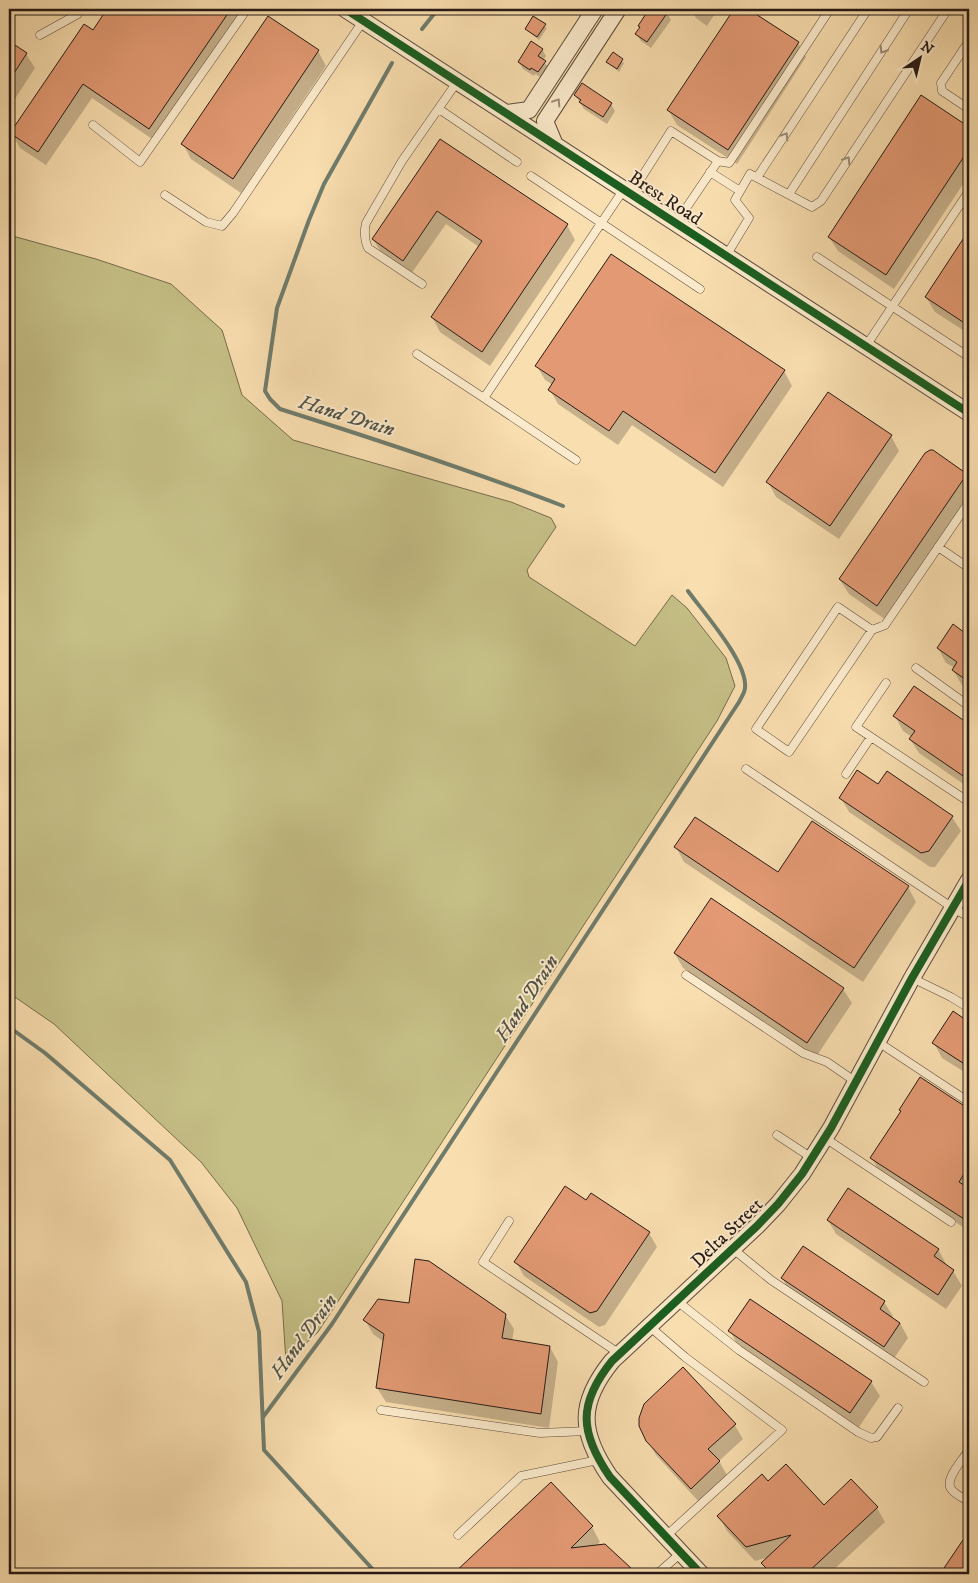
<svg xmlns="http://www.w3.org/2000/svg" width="978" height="1583" font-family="'IM FELL DW Pica',serif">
<rect width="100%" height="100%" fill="#f9deaf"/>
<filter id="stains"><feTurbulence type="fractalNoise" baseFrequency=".004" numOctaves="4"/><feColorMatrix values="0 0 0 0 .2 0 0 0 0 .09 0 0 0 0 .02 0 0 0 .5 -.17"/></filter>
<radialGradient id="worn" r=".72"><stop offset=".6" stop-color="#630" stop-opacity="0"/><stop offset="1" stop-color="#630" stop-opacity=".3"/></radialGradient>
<path fill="#c5bf86" stroke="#766c4e" d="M9,235L96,259L171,284L222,330L242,395L293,440L511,502L551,518L556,527L527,570L529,577L635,646L672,595L687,608L726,658L735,686L717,721L318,1332L286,1362L282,1301L237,1208L201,1162L54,1024L9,993Z"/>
<path fill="#0003" d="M60,9H82L75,19Z
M109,9H238L243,17L158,143L92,98L46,165L20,148L12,133L93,32Z
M650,9H660L667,13L671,20L651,48L641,41L637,35L641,28L639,26Z
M693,9H718L707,26L696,18L692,11Z
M736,9H746L798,43L806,57L737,164L677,125L669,111Z
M534,18L547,28L539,40L526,29Z
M9,42L26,54L35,68L9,108Z
M542,49L546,56L543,61L549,68L542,78L535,74L534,76L523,69L519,62Z
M318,51L326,66L241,193L191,159L183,144Z
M613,54L624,63L619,72L608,62Z
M575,95L611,104L615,111L607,124L584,109Z
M922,97L969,128V175L894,289L838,251L829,237Z
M441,140L567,225L575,240L490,366L440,332L432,317L479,247L446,224L411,274L382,254L373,239Z
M969,232V334L935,312L926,297Z
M537,366L784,371L792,386L723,487L632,425L618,445L558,404L550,390L553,385L545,380Z
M891,436L899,451L839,539L776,497L768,482Z
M966,474L969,480V496L886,620L849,594L840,580Z
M969,626V690L962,685L953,670L955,668L946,663L938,648L964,634Z
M914,688L969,726V788L919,753L910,739L912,737L903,731L895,716Z
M887,772L952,817L961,831L935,867H930L849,812L841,798L878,786Z
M676,847L778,874L908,887L916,902L863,982L684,862Z
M675,954L843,989L852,1003L816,1057L683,968Z
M954,1013L969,1023V1075L942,1058L934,1043Z
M921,1079L969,1110V1231L880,1173L872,1158L902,1112L900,1110Z
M586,1202L649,1233L657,1247L605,1325L599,1327L524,1276L516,1262Z
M828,1220L938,1249L946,1264L945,1266L953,1271L962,1286L946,1309L836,1234Z
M782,1278L884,1302L893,1316L892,1318L900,1323L908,1338L892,1361L791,1293Z
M505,1315L514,1329L512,1341L550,1347L558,1362L549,1428L386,1402L377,1388L384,1342L373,1334L365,1320Z
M730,1331L871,1382L880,1396L859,1427L738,1346Z
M734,1424L743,1439L719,1461L728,1477L700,1503L656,1455L647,1440Z
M551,1483L592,1527L600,1542L596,1546L631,1570L633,1574H455Z
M768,1483L824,1506L877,1508L885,1522L829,1574H769L763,1563L769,1557L755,1561L727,1531L719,1516Z
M967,1536L969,1538V1574H942Z"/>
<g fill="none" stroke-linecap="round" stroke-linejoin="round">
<path stroke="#6f7c6c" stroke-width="4" d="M422,29L438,9
M392,63L324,184L309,220L277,308L265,391L270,399L280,409C375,439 470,470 563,506
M9,1027L45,1053L170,1160L246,1282L259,1332L264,1450L377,1574
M263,1417L332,1324L739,702C741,698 745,692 745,688C748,662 703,612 688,591"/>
</g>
<path fill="#e39a74" stroke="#271a15" d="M107,9H231L149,129L83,84L38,152L10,133L84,24L93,30Z
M649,9H670L647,42L635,34L640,27L638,26Z
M734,9H748L799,42L728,150L667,110Z
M268,16L319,50L233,179L181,144Z
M533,16L546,24L537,37L525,29Z
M9,41L27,53L9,81Z
M531,41L543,49L538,56L546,61L538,72L531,68L530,70L518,62Z
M613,52L623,59L617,69L606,62Z
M582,83L612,103L603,117L579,102L581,100L574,95Z
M921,95L969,127V149L886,275L828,237Z
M440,139L568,224L482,352L431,317L482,241L437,211L403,261L372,239Z
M969,230V326L925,297Z
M611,254L785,370L715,473L623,411L609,431L548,390L555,379L535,366Z
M828,392L892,435L830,526L766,482Z
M930,450H933L967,474L877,606L839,579L925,453Z
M953,624L969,636V682L952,670L957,662L937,648Z
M914,686L969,724V780L909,739L915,731L893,716Z
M857,770L878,784L887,771L953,816L929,851L921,853L839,798Z
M695,817L778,872L812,821L909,886L854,968L674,847Z
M711,898L844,988L807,1043L674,953Z
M953,1011L969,1022V1067L932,1043Z
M920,1077L969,1109V1166L959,1182L969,1188V1211L964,1219L870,1158L901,1111L899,1110Z
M565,1186L586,1200L591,1193L650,1232L597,1311L590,1313L514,1262Z
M848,1188L939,1249L934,1256L954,1270L938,1295L827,1220Z
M803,1246L885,1301L880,1309L900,1323L884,1347L781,1278Z
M415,1259L429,1261L506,1314L502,1338L550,1346L541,1414L376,1388L384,1334L363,1320L378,1299L409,1303Z
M750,1299L872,1381L850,1413L728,1331Z
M683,1367L736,1424L708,1449L720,1461L691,1489L646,1441L639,1426V1418L644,1404Z
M786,1464L824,1505L851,1479L878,1507L806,1574H772L761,1563L791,1535L746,1547L717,1516L762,1474L768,1481Z
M551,1482L593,1526L571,1548L605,1544L632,1569L626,1574H453Z
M969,1531V1574H940Z"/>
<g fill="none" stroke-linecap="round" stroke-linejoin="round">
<g stroke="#5c4b3c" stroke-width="9">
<path id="lane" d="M40,35L78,14L81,9
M969,41L941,83L942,91L969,109
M439,109L517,162
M93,125L140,162L247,9
M718,161L729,163L830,9
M710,172L740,191
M531,176L700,289
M758,176L868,9
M631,194L671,131L718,161L676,223
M789,194L909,9
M165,195L206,222L222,226L233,213L363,21
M726,256L749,218L735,200L750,174L812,207L821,201L948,9
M817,257L966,355
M422,284L368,248C364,239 364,232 366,223L402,161L457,82
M866,346L969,191
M417,354L484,398L624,189
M484,398L576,460
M938,547L969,568
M872,630L838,607L756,729L789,752L872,630L885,625L969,502
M916,668L969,706
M886,683L856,727L969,802
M746,769L953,908L969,917
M846,774L871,737
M686,975L803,1053L827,1062L856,1082
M912,978L951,997L969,1008
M878,1042L969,1102
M777,1135L812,1158
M825,1138L951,1222
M509,1221L483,1262L620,1354
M733,1249L771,1280L924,1382
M677,1301L739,1350L858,1432L871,1438L877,1437L898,1408
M649,1326L685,1357L782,1430L666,1536
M381,1410L540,1433L588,1431
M966,1454C961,1462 943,1481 952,1490C956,1495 964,1498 969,1502
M458,1535L521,1476L598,1460
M657,1574L681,1553"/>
</g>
<g stroke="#5c4b3c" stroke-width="18">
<path id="street" d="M345,9L969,413
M506,113L529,110L595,9
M555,145L545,121L618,9
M701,1574L610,1477C579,1432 578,1403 612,1361L757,1226L778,1204L802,1174L831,1128L912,978L969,880"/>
</g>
<use href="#lane" stroke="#fbeacb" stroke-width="8"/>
<use href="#street" stroke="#fbeacb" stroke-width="16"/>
<g stroke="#fbeacb" stroke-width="11">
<path id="cycleway" d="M345,9L969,413
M701,1574L610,1477C579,1432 578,1403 612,1361L757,1226L778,1204L802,1174L831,1128L912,978L969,880"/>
</g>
<use href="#cycleway" stroke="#1b5e20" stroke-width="8"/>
</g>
<defs><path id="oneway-chevron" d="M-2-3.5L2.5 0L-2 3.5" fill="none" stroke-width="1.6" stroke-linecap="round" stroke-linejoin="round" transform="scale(1.25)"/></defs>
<g stroke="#9c8c79">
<use href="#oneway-chevron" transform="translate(883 50) rotate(123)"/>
<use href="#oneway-chevron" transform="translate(557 102) rotate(-57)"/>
<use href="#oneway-chevron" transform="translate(785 136) rotate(-57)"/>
<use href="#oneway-chevron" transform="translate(847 160) rotate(-57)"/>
</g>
<g text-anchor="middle" stroke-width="4" stroke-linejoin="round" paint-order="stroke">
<g font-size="19" fill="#271a15" stroke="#fbeacb">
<text transform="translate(666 197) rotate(33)" y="7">Brest Road</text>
<text transform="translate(726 1232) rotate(-44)" y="7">Delta Street</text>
</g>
<g font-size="20" font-style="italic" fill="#515348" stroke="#fbeacb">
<text transform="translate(347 415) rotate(17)" y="7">Hand Drain</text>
<text transform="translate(526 998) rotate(-57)" y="7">Hand Drain</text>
<text transform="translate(303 1336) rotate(-54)" y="7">Hand Drain</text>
</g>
</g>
<rect width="978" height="1583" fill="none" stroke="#f9deaf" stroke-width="30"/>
<rect x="10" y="10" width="958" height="1563" fill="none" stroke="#271a15" stroke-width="2.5"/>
<rect x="15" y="15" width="948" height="1553" fill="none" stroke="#271a15"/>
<g transform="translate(920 58) rotate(35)" stroke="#fbeacb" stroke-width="4" paint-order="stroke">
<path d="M0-4L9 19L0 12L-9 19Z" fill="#271a15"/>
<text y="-8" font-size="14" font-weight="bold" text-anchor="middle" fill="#271a15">N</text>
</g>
<rect width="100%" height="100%" filter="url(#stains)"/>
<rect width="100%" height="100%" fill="url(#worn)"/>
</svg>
